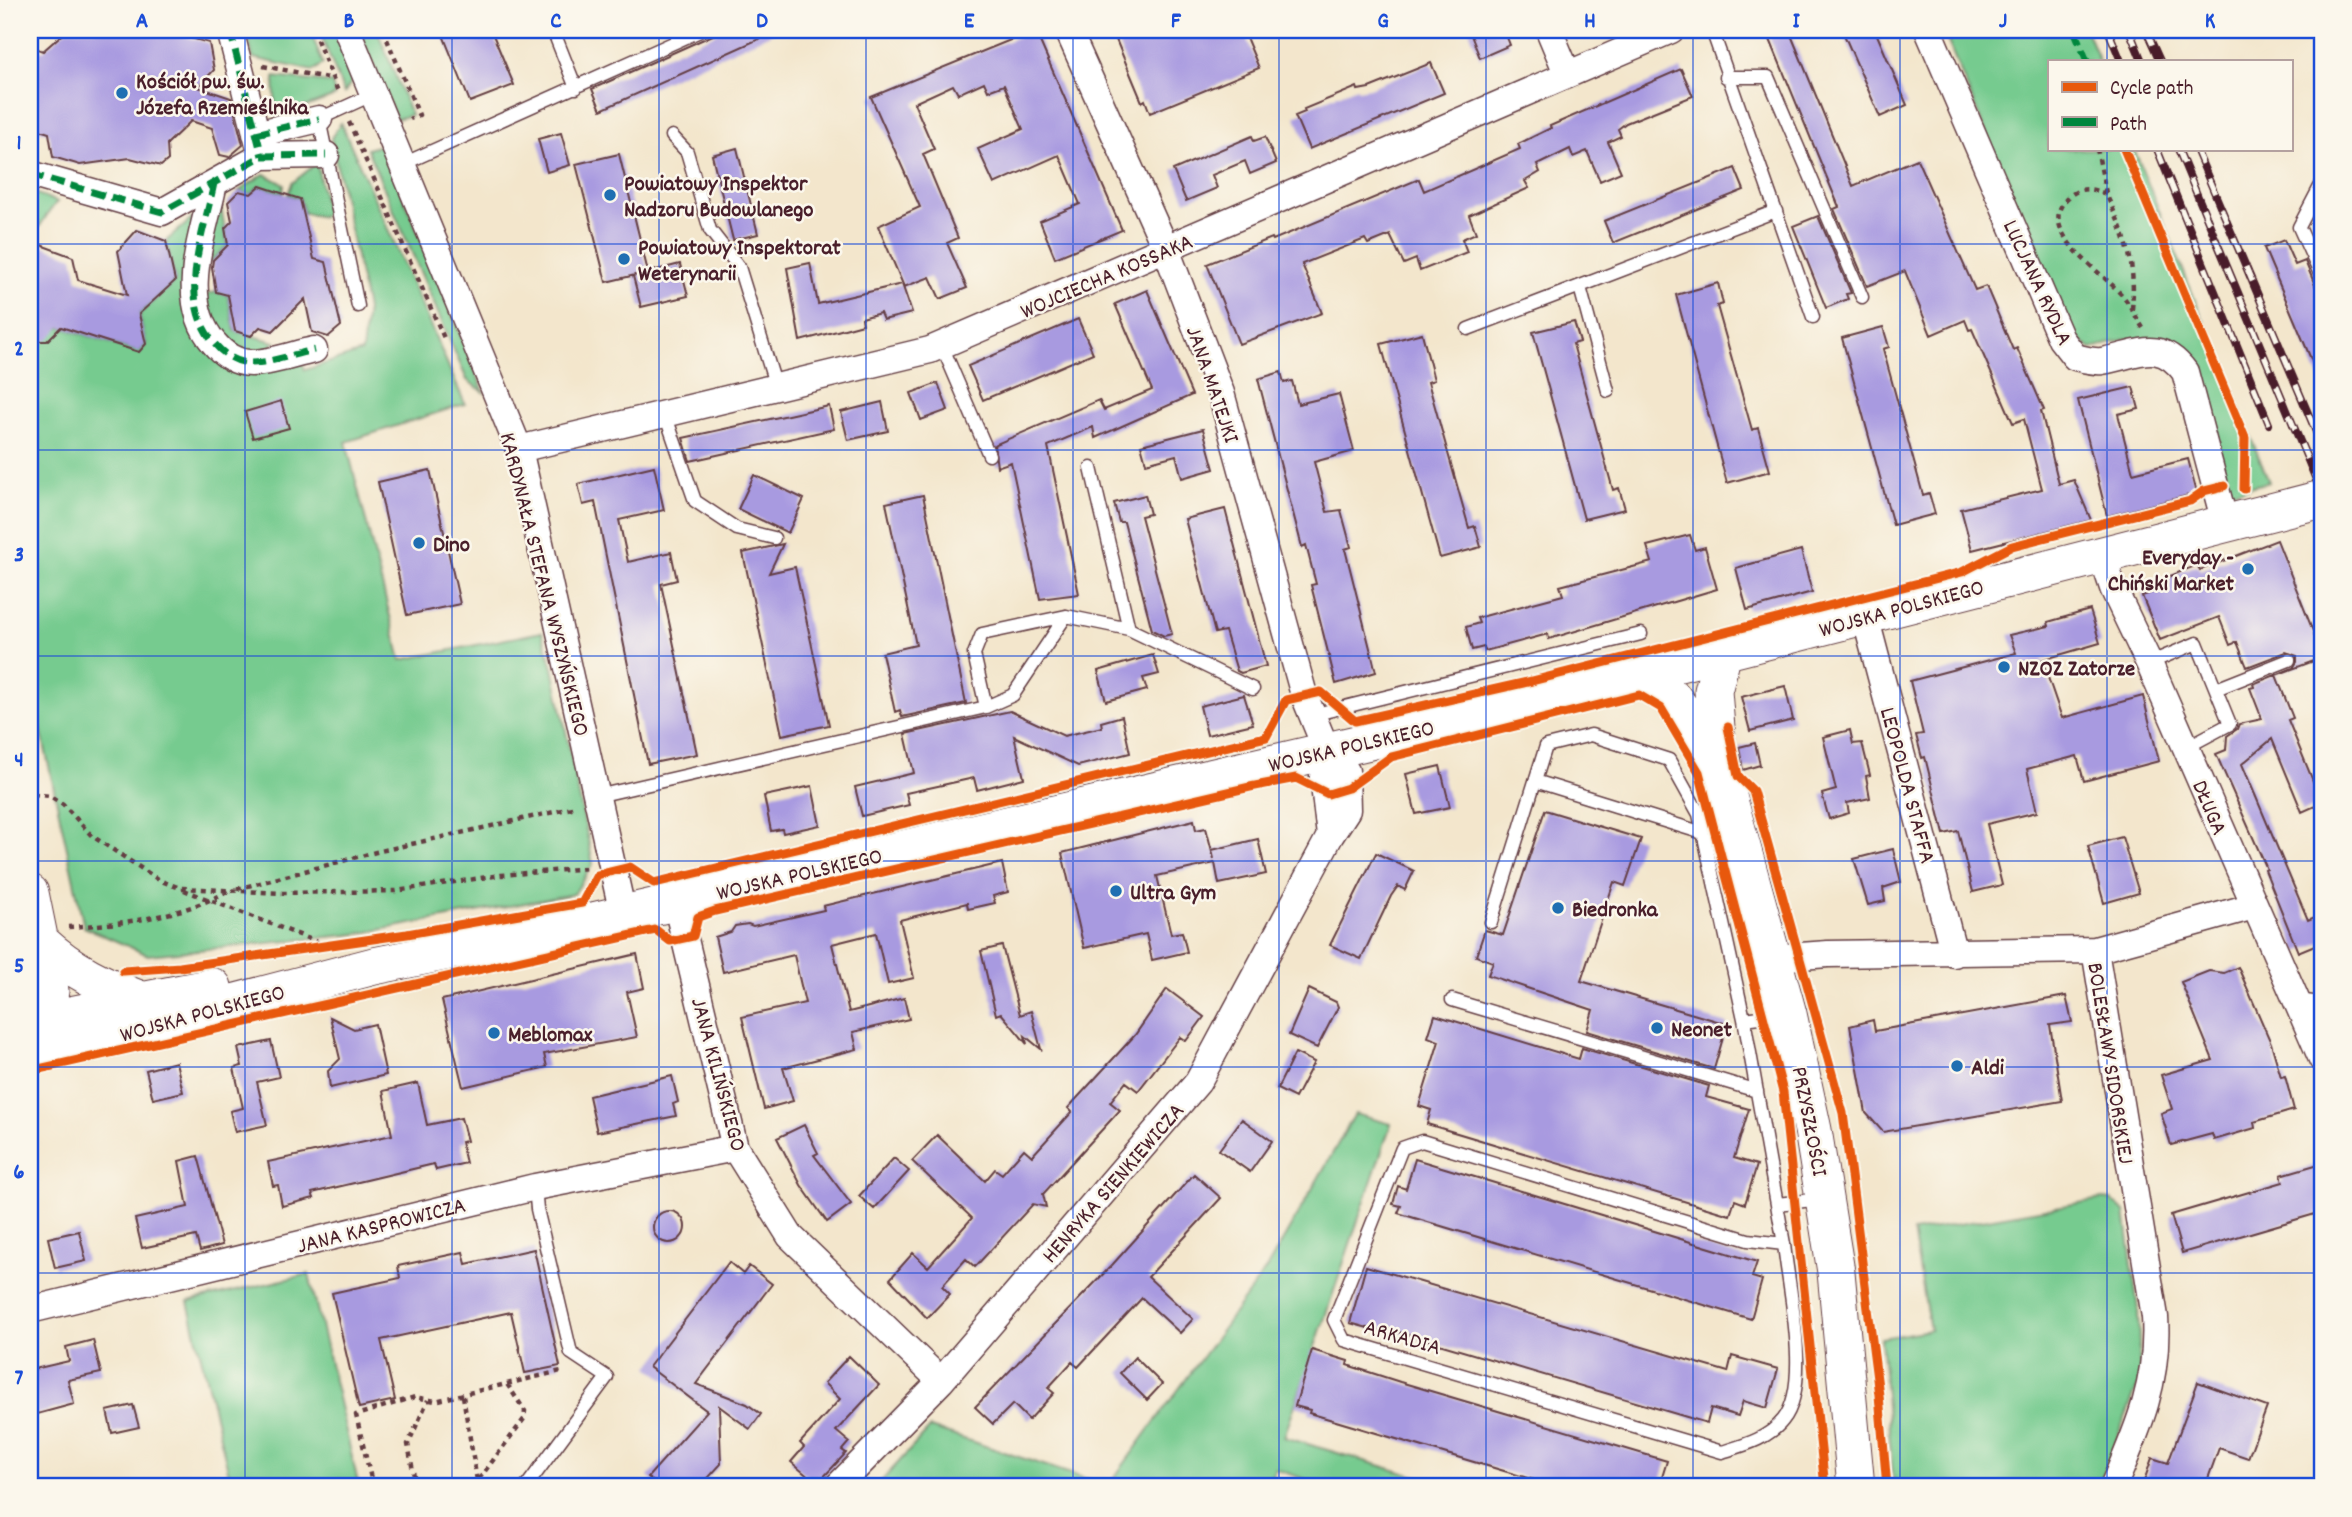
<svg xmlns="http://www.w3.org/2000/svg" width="2352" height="1517" font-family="Dekko,sans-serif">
<rect width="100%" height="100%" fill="#fbf7ec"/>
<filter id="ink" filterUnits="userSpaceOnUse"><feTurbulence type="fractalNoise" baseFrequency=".0143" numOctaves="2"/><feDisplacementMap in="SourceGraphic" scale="14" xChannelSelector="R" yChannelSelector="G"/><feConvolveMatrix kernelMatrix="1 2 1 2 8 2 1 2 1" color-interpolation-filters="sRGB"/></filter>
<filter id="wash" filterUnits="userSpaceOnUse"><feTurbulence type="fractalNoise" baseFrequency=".00686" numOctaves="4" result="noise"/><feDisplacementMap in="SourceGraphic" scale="28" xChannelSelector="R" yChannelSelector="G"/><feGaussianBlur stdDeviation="1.57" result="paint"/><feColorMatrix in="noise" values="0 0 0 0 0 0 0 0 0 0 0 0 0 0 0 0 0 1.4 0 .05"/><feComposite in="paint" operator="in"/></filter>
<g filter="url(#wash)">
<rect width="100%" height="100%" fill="#f3e6cc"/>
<path fill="#76cb8f" stroke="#60755d" stroke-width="2" d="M246,30H310L323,64L313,71L253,58Z
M319,30H334L354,78L344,93Z
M359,30H377L411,115L396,119Z
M1943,30H2086L2099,61H2049V149H2134L2269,482L2230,492L2192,359L2170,339H2126L2091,349L2075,336L2063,317Z
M274,77L332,83L335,96L276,118Z
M341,123L465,404L346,442L401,660L542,632L553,668L593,864L574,894L357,934L148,955L84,927L30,679V341L41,339L61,327L139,352L146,344L139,314L175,281L166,241L201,211L205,340L302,362L305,370L362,352L367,309L331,138Z
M382,145L484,392L467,380L367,149Z
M317,163L326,213L322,217L304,213L300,199L288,194L292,183Z
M264,174L284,184L283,193L260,186L251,194L239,191Z
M30,191L57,202C45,215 41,227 30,239Z
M221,208L228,245L209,263L214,212Z
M216,292L228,295L235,331L275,342L263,354L235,351L197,296Z
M1355,1114L1391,1124L1284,1437L1452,1487H1328L1275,1469L1267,1487H876L930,1428L1108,1486L1267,1268Z
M2102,1199L2112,1200L2125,1212L2138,1310L2140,1380L2098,1487H1894L1881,1338L1930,1330L1913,1232Z
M309,1274L359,1487H232L188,1302Z"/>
<g id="blocks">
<path fill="#a89ae0" d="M67,30H162L209,43L214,70L198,87L231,98L243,145L229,157L220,155L212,128L191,121L167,144L168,160L161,166L130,158L80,165L53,157L49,133L30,127V46L43,51Z
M441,30H491L514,85L470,102Z
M724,30H779L601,110L592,89Z
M1035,30L1122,230L1055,258L1040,221L1080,204L1059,155L994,184L978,149L1023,129L1004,85L988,91L984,82L958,94L953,85L914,103L934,149L923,154L958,238L947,243L967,288L940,299L930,277L904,287L878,226L920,207L871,97Z
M1112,30H1243L1259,68L1150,113L1145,100L1142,102Z
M1469,30H1504L1510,45L1480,58Z
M1789,30L1853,186L1917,159L1975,290L1986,286L2013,350L2017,348L2044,410L2041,411L2059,484L2074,480L2091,520L1972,550L1961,509L2042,489L2024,419L2013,423L1972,329L1969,330L1965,320L1931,335L1905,271L1867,286L1834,209L1839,207L1769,37Z
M1842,30H1875L1907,105L1880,117Z
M1431,63L1444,93L1309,149L1295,116L1305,112L1304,109L1357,87L1358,90L1369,88Z
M1681,69L1693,96L1626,123L1618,129L1621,136L1608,142L1621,172L1600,181L1587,151L1573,157L1570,149L1537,165L1540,172L1525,181L1529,188L1469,215L1476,233L1462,239L1467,252L1420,271L1416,259L1404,264L1390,235L1368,244L1365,239L1302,264L1322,313L1239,344L1207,264L1272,238L1273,240L1419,179L1424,191L1520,149L1518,144L1551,128L1550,126Z
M561,133L570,165L547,172L538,139Z
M1252,136L1254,141L1265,137L1276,163L1250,174L1245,161L1212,175L1217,188L1186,201L1173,170Z
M737,148L758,234L733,240L712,155Z
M619,154L648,272L606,282L576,164Z
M1735,168L1744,190L1613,243L1604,221Z
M260,186L300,199L314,259L326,262L341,326L328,337L312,332L305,299L273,331L260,327L251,336L235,331L228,295L216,292L212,267L213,260L228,245L225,228L232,221L228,202L239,191L251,194Z
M1818,216L1851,293L1846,294L1848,299L1826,308L1793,226Z
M137,230L166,241L175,281L139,314L146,344L139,352L61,327L47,341H30V241L73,257L78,280L127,295L118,251Z
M2284,240L2295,265L2305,261L2322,302V385L2264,248Z
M810,263L818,304L902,284L912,313L883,320L880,313L862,318L863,324L800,341L787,268Z
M680,264L688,296L641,307L633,276Z
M1718,283L1723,304L1717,306L1752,430L1758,428L1770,471L1727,483L1676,295Z
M1147,290L1192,395L1095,438L1093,427L1048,446L1079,594L1040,599L1011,462L997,467L994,445L1099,400L1104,410L1152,390L1115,304Z
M1078,319L1093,353L983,400L968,366Z
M1574,322L1580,342L1573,344L1613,490L1619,488L1625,509L1584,519L1533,332Z
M1883,327L1889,347L1883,349L1923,495L1929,493L1935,514L1893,525L1842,338Z
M1422,333L1434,380L1428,382L1469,528L1475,526L1481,547L1440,558L1381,344Z
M1281,372L1284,383L1292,381L1298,404L1339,394L1354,451L1314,462L1327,512L1341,510L1351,547L1345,549L1376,672L1336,684L1311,585L1316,584L1306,545L1302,547L1258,379Z
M938,383L948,410L921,420L911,393Z
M2133,387L2139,409L2118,414L2133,473L2188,459L2197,493L2107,516L2078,400Z
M281,401L289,428L253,438L245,412Z
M882,402L888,431L848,440L841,412Z
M829,406L834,429L690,461L683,438Z
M1203,429L1214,469L1182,478L1176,455L1146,463L1141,445Z
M654,466L664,510L619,520L628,562L671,552L677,580L661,584L697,754L648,764L595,502L583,505L578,484Z
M430,470L460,604L407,615L378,482Z
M754,475L804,499L788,533L738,509Z
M923,495L966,703L902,717L900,710L895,712L882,653L916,645L886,503Z
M1145,495L1150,514L1141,516L1172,634L1164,636L1152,630L1124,522H1119L1114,503Z
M1225,509L1266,666L1241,673L1237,671L1225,631L1215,633L1185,519Z
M1690,535L1695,550L1705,547L1717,589L1549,639L1548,634L1485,651L1484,647L1472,650L1466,627L1479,623L1477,618L1563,595L1560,586L1652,562L1647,546Z
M2277,540L2322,654V658L2276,675L2293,718L2288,720L2322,803L2302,812L2272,739L2242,764L2308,920L2322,914V942L2298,952L2265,870L2267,869L2216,754L2226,750L2227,736L2237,729L2239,724L2262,719L2250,688L2254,687L2253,684L2293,668L2297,662V656L2286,652L2247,667L2237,642L2230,645L2219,617L2160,640L2142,596L2156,591L2153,583L2197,565L2200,570Z
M783,544L769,573L795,567L829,725L782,735L743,553Z
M1801,550L1812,592L1747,610L1736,568Z
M2090,610L2100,643L2042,660L2062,718L2143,696L2159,761L2084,781L2077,756L2027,769L2037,812L1987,824L2002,885L1973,892L1958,831L1944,834L1925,757L1922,758L1916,735L1923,734L1910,681L2016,653L2009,635L2049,626L2048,622Z
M1153,655L1159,674L1143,678L1147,690L1106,701L1098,671Z
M1785,686L1793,720L1750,731L1741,697Z
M1244,695L1253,724L1207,735L1200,706Z
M1010,711L1064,736L1102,727L1101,722L1122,716L1130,753L1078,766L1014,736L1024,778L977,790L974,778L906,793L909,805L862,816L855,787L914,773L905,734Z
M1850,730L1853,744L1862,743L1870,775L1866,776L1870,798L1847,803L1849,813L1829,819L1822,794L1836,790L1823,737Z
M1755,743L1760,765L1743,770L1739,747Z
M1440,766L1450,807L1416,814L1406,774Z
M812,786L820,825L783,833L782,829L771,831L764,796Z
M1545,810L1641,839L1625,886L1614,882L1581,981L1727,1024L1714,1069L1587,1031L1593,1010L1488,975L1493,962L1476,956L1485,930L1503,935Z
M1194,820L1196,830L1206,828L1214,859L1212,850L1258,839L1266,874L1219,884L1215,863L1157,876L1171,934L1182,932L1187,952L1152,960L1146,934L1084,948L1062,853Z
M2122,837L2139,893L2104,903L2088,846Z
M1893,849L1901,882L1883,888L1885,901L1868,905L1854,859Z
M1376,853L1414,871L1405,890L1398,886L1391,896L1361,959L1330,945Z
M1002,863L1008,892L993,896L995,903L968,909L967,903L900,920L914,978L888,984L876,933L832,944L849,1012L904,998L909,1019L853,1032L857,1049L783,1068L793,1101L764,1109L742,1017L805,1003L794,955L723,972L715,937L731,932L735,926L748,924L753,926L824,910L823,906Z
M1002,946L1020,1015L1031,1011L1041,1049L1025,1036L1027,1044L1001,1013L996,1015L981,951Z
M637,954L644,988L627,992L637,1037L544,1054L547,1067L463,1087L442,1000Z
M2238,967L2271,1043L2281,1077L2285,1076L2294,1110L2254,1122L2255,1128L2214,1140L2212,1134L2171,1145L2161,1113L2172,1109L2161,1075L2213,1060L2181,982L2209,971L2224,973Z
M1167,989L1204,1017L1186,1041L1180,1037L1138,1091L1126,1082L1110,1102L1120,1110L1043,1194L1046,1207L1033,1204L975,1267L966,1259L942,1286L950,1294L927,1318L890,1279L913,1253L928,1267L972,1218L912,1161L937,1135L985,1181L995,1169L1002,1174L1024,1149L1032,1156L1072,1112L1068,1108L1135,1035Z
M1309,989L1336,1002L1338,1007L1317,1048L1289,1035Z
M2066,996L2072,1022L2050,1025L2062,1101L1883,1132L1866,1113L1850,1026L1873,1020L1875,1031Z
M1435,1015L1579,1059L1582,1048L1709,1086L1706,1097L1749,1109L1734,1158L1757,1165L1745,1204L1735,1200L1730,1215L1427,1124L1431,1110L1419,1106L1439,1041L1428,1037Z
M330,1017L354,1029L375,1024L386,1075L330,1088L328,1071L340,1059Z
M271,1041L279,1077L257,1082L267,1125L235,1132L230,1111L243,1108L234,1068L242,1066L238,1048Z
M1295,1053L1314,1062L1295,1098L1277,1089Z
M176,1062L183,1092L153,1099L146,1070Z
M672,1076L678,1102L673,1104L676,1116L597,1132L589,1096Z
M418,1083L427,1125L461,1118L467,1141L461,1142L466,1163L436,1170L434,1164L312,1193L314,1198L282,1206L278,1185L273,1186L268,1162L392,1135L383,1091Z
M1242,1119L1272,1141L1250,1172L1219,1150Z
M804,1125L818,1153L814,1155L851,1204L827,1222L801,1185L777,1138Z
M198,1156L222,1245L200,1251L196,1236L142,1248L135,1219L188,1207L179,1161Z
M894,1158L909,1171L874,1209L859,1196Z
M1415,1159L1757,1262L1752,1277L1762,1280L1751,1319L1398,1213L1401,1206L1393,1204L1398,1186L1406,1189Z
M2322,1163V1212L2182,1253L2171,1215L2283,1182L2281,1175Z
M1194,1174L1221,1198L1148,1277L1193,1319L1180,1333L1142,1298L1078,1367L1072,1362L1048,1388L1054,1393L1029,1420L1013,1404L993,1424L975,1407L1113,1264Z
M653 1227a16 16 0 1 1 32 0a16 16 0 1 1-32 0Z
M79,1231L86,1261L55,1268L48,1238Z
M534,1249L560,1366L525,1373L511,1312L381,1340L395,1400L359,1408L332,1293L400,1278L398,1266L463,1252L466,1264Z
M729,1262L743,1274L749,1266L772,1284L696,1384L747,1404L761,1414L750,1429L719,1406L721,1464L700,1487H659L648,1477L707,1411L649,1367Z
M1366,1266L1728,1372L1732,1356L1778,1369L1767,1408L1743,1401L1738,1416L1711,1408L1707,1423L1388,1329L1386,1333L1350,1323Z
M93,1340L101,1373L68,1380L74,1404L30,1416V1370L69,1361L66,1347Z
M1312,1350L1348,1361L1347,1365L1400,1382L1667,1461L1659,1487H1558L1309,1413L1310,1410L1295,1406Z
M849,1356L879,1385L836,1431L849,1442L842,1450L846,1453L817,1484L791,1462L804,1447L800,1443L840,1399L824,1383Z
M1135,1357L1162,1384L1147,1400L1120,1373Z
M2198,1382L2267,1407L2248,1458L2219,1448L2205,1487H2142L2152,1458L2168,1463Z
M133,1405L139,1427L112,1433L107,1411Z"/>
</g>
</g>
<g filter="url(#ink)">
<use href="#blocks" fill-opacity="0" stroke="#633d43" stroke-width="2"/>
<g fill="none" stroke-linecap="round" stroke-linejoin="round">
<g stroke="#633d43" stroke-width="15">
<path id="lane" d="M553,30L576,88
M1712,30L1813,317
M1726,77H1768L1862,297
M672,136L687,152L710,230L739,267L776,387
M403,164L702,30
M2322,183L2299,227L2322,278
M1580,287L1608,391
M358,306L319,119L374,94
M1468,329L1776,211
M942,346L989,455
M665,414L695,501L737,529L774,538
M1129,629L1253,689
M2149,663L2197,643L2230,724L2185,748
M2216,689L2289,660
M986,707L974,654L982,634L1066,616
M1312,715L1641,634
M1535,781L1703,833
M597,796L986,707L1013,695L1066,616L1129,629L1091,468
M1491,922L1546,746L1591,735L1669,760L1699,814L1744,1019
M1452,1000L1757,1091
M2296,1000L2322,1003
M1422,1141L1748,1240L1784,1244C1788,1287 1812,1385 1783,1420C1768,1439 1744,1445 1722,1452L1344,1340L1334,1320L1402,1148Z
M1777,1204L1822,1199
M1784,1244L1744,1019L1784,1014
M526,1487L607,1377L571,1353L537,1209L535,1187"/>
</g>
<g stroke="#633d43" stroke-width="29">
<path id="street" d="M230,30L262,156
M347,30L519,449L623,914
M1549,30L1567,73
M1928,30L2061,339L2075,357C2083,359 2093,362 2102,361C2137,355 2159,337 2185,372L2225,523
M256,134L319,119
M30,174L162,212L262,156L326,155
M214,183C204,234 176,299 214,343C223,354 236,363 251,363C271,363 294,354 314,350
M519,449L930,350L1671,30
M2102,555L2113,588L2149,663L2322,1059
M1865,616L1954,954
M1327,751L1323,777L1330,836
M676,902L735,1148L790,1236L941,1381
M2095,950L2254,906
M1773,958L1828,954L2095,950L2155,1317C2159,1382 2138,1429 2113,1487
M30,1310L535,1187L735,1148
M837,1487L941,1381L1198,1082L1330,836L1347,810L1346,771L1327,751L1304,695L1221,393L1166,249L1068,30"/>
</g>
<g stroke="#633d43" stroke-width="39">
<path id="secondary" d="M1723,653L1713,691L1719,764L1788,1014L1813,1130L1836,1272L1856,1487
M1633,676L1673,698L1718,763
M30,893L50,991L43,1020L30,1034
M42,943C72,971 103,985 141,1000
M30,1023L213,987
M30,1056L374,966L554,930L1417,730L2322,499"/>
</g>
<path stroke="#633d43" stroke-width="4.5" stroke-dasharray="5 5" stroke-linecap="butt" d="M313,30L339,94
M383,30L419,115L410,119
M263,66L333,79
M349,122L444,338
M2097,149L2106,193
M2132,309C2136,261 2126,237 2106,194C2093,189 2083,186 2071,195C2030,227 2101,271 2119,292C2129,302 2135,316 2143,328
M33,794L50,796L63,804L92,836L159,880L180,888L284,893L396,891L501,875L590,868
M237,889L376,852L576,807
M184,890L325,945
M68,927C124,924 179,917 229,891
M463,1396L477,1481
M373,1487L356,1415L415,1397L435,1401L565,1370
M416,1487L408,1444L428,1400
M473,1487L524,1419L525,1411L507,1384"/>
<use href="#lane" stroke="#fff" stroke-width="12"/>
<use href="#street" stroke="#fff" stroke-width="26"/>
<use href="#secondary" stroke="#fff" stroke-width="37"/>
<g stroke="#4a1f2b" stroke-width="8">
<path id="rail" d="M2108,30L2121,61
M2129,30L2142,61
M2146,30L2160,61
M2157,149L2269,424
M2178,149L2322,494
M2196,149L2322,446"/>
</g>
<use href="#rail" stroke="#fbf7ec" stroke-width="5" stroke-dasharray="16" stroke-linecap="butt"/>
<path stroke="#00873e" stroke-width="7" stroke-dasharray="14 7" stroke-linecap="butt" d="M230,30L262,156
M2074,30L2087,61
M256,134L319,119
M30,174L162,212L262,156L326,155
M214,183C204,234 176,299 214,343C223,354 236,363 251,363C271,363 294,354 314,350"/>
<g stroke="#fbf7ec" stroke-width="13">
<path id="cycleway" d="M2124,149L2245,438L2244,489
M1728,727L1738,776L1753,791L1843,1113L1879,1395L1887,1487
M123,971L180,967L407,934L582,903L597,875L630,867L654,883L1266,737L1286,700L1321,692L1355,721L1532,681L1962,572L2012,546L2190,501L2204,491L2224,486
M30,1071L646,932L656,930L670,941L693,936L698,917L715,911L1250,787L1296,778L1328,794L1348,788L1391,757L1639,695L1661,708L1699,772L1783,1092L1825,1487"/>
</g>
<use href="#cycleway" stroke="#e8590c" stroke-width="9"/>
</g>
</g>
<path fill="none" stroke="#1d4ed8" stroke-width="2" stroke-opacity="0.55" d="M245,30V1487M452,30V1487M659,30V1487M866,30V1487M1073,30V1487M1279,30V1487M1486,30V1487M1693,30V1487M1900,30V1487M2107,30V61M2107,149V1487M30,244H2322M30,450H2322M30,656H2322M30,861H2322M30,1067H2322M30,1273H2322"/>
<g fill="#1f6fb2" stroke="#fbf7ec" stroke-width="2.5">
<circle cx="122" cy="93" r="7"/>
<circle cx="610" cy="195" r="7"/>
<circle cx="624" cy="259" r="7"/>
<circle cx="419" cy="543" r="7"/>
<circle cx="2248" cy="569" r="7"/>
<circle cx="2004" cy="667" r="7"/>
<circle cx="1116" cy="891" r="7"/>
<circle cx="1558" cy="908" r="7"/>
<circle cx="1657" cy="1028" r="7"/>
<circle cx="494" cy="1033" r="7"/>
<circle cx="1957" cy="1066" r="7"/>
</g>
<g text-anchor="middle" stroke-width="5" stroke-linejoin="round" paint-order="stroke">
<g font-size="23" font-weight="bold" fill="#4a1f2b" stroke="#fbf7ec" text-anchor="start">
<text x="136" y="88">Kościół pw. św.<tspan x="136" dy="26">Józefa Rzemieślnika</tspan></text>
<text x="624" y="190">Powiatowy Inspektor<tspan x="624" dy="26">Nadzoru Budowlanego</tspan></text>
<text x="638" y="254">Powiatowy Inspektorat<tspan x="638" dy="26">Weterynarii</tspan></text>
<text x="433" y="551">Dino</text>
<text x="2234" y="564" text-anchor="end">Everyday -<tspan x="2234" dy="26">Chiński Market</tspan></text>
<text x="2018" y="675">NZOZ Zatorze</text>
<text x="1130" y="899">Ultra Gym</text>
<text x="1572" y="916">Biedronka</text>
<text x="1671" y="1036">Neonet</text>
<text x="508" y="1041">Meblomax</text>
<text x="1971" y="1074">Aldi</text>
</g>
<g font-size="23" fill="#4a1f2b" stroke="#fbf7ec">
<text transform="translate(1106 275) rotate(-23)" y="8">WOJCIECHA KOSSAKA</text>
<text transform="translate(2039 282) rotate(65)" y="8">LUCJANA RYDLA</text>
<text transform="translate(1214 384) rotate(71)" y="8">JANA MATEJKI</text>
<text transform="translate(546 584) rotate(76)" y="8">KARDYNAŁA STEFANA WYSZYŃSKIEGO</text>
<text transform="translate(1901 607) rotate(-15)" y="8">WOJSKA POLSKIEGO</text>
<text transform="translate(1351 745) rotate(-13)" y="8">WOJSKA POLSKIEGO</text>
<text transform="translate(1909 785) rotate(75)" y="8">LEOPOLDA STAFFA</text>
<text transform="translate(2211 807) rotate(67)" y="8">DŁUGA</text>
<text transform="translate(799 873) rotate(-13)" y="8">WOJSKA POLSKIEGO</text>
<text transform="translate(202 1012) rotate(-15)" y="8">WOJSKA POLSKIEGO</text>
<text transform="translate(2112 1063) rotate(81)" y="8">BOLESŁAWY SIDORSKIEJ</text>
<text transform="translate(720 1074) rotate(75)" y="8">JANA KILIŃSKIEGO</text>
<text transform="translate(1811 1121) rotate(79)" y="8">PRZYSZŁOŚCI</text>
<text transform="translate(1112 1182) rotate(-49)" y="8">HENRYKA SIENKIEWICZA</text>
<text transform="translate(381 1224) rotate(-14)" y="8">JANA KASPROWICZA</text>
<text transform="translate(1403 1336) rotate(16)" y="8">ARKADIA</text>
</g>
</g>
<rect width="2352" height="1517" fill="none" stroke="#fbf7ec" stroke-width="77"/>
<rect x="2048" y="60" width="245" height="91" fill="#fbf7ec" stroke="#b4a19f" stroke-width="2"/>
<rect x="2062" y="82" width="35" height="10" fill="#e8590c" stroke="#b4a19f" stroke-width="2"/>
<text x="2110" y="94" font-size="21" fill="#4a1f2b">Cycle path</text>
<rect x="2062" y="117" width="35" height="10" fill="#00873e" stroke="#b4a19f" stroke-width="2"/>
<text x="2110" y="130" font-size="21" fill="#4a1f2b">Path</text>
<rect x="38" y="38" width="2276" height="1440" fill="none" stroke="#1d4ed8" stroke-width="2.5"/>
<g font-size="23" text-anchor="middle" font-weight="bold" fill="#1d4ed8">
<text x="142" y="27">A</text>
<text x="349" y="27">B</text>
<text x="556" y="27">C</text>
<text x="762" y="27">D</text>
<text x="969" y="27">E</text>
<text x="1176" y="27">F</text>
<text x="1383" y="27">G</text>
<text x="1590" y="27">H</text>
<text x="1796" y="27">I</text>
<text x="2003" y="27">J</text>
<text x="2210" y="27">K</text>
<text x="19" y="149">1</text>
<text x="19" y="355">2</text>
<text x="19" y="561">3</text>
<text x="19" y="766">4</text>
<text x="19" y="972">5</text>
<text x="19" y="1178">6</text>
<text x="19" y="1384">7</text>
</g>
</svg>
